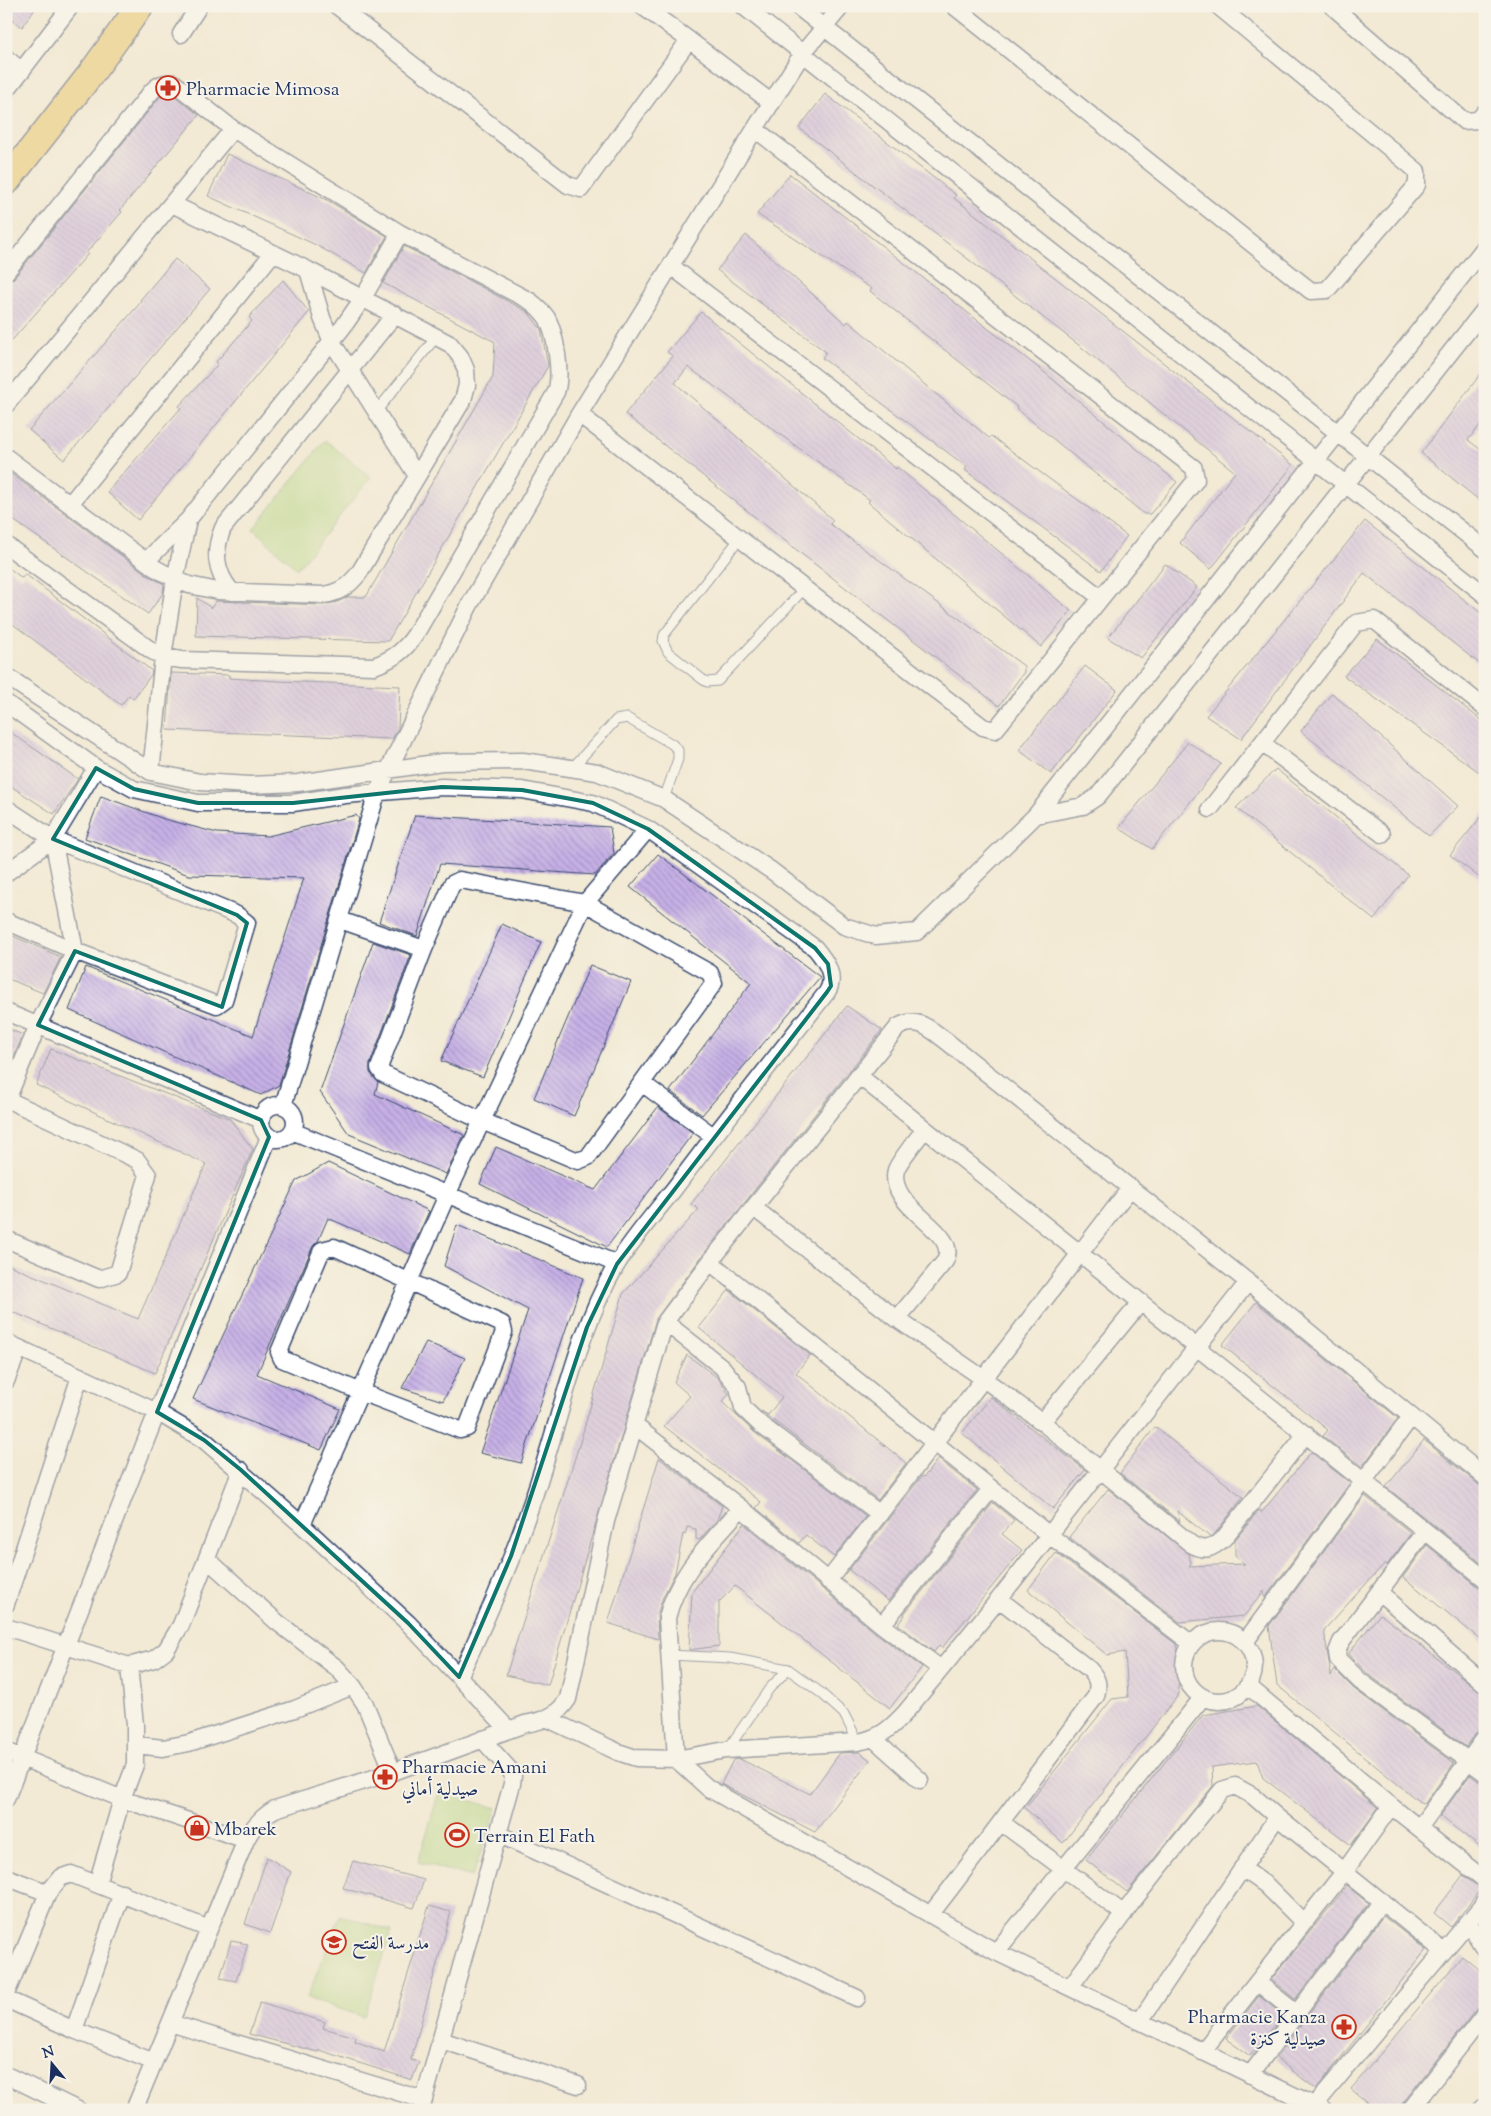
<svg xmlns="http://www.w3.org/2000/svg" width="1491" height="2116" font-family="'Sorts Mill Goudy',Amiri,serif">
<defs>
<pattern id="building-back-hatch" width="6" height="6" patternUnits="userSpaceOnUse" patternTransform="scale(1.25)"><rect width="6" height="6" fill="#c7b1e7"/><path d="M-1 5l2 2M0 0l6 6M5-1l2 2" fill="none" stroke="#a190be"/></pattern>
</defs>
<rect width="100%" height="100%" fill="#f7f3e8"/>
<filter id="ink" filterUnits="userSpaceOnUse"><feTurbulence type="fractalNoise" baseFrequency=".02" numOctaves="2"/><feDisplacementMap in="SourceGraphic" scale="10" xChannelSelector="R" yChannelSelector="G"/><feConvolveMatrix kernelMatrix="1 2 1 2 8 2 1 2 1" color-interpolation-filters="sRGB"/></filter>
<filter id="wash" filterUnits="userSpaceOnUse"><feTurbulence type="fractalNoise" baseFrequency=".0096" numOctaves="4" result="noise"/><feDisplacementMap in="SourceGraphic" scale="20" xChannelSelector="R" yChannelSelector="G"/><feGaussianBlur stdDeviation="1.12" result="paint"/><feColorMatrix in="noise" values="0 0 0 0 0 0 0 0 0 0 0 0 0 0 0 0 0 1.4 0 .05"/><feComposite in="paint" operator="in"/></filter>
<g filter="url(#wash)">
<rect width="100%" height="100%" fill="#f2ead4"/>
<path fill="#add580" stroke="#64826f" d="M325,440L371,477L297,569L253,529Z
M439,1792L497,1808L472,1877L418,1862Z
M340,1915L392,1931L364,2017L307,1998Z"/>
<g id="blocks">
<path fill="url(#building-back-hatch)" d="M6,6H37L22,27L6,14Z
M165,93H170L199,115L120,210L122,212L86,253L88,254L6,347V282L14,278L159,98Z
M825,94L956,195L954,198L1293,465L1211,569L1180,543L1235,472L1080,346L799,128Z
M227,154L327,200L387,236L366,273L314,244L208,196Z
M790,174L1045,373L1177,482L1150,514H1144L1016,408L1017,407L870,291L872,289L757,214Z
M746,235L846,324L848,321L989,438L991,436L1127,536L1101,571L965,470L967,467L822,358L826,352L717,270Z
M404,246L528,312L541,329L548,366L388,641L196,636L197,598L211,608L216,601L323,605L337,602L348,597H366L493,377L495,342L383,283Z
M175,259L210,289L64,460L29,430L141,302L140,300Z
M283,280L309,312L138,520L107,492L181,408L179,406L218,364L216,362L252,321L249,317Z
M701,312L896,469L897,467L1071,611L1041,647L868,502L870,500L688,367L675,383L833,520L830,524L1024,666V672L999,706L803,555L625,414L673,356L667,352Z
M1485,368V419L1468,440L1485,453V505L1421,453Z
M6,470L149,576L164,584L163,593L148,614L6,515Z
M1365,521L1485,616V668L1364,573L1241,739L1206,716Z
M1165,564L1197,587L1141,658L1108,638Z
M6,566L22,578L25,574L152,671L151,675L133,699L129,695L121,705L6,619Z
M1377,639L1485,723V776L1344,676Z
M1085,666L1117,690L1051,774L1019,750Z
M171,673L229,675V678L279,681L400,686L398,728L392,739L167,730Z
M1332,693L1458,806L1429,836L1301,731Z
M6,729L78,779L54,814L6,783Z
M1188,742L1221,764L1152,849L1119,828Z
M1276,769L1408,875L1374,920L1236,808Z
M101,796L164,819L217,833L268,836L356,815L359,819L279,1085L261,1095L69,1010L86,967L253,1036L304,878L189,875L85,838Z
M1485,812V882L1450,855Z
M415,815L610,827L614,853L595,875L440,864L417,936L379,922Z
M658,854L820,977L702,1115L670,1091L751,983L630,887Z
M502,924L541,942L483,1077L441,1061Z
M6,933L61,957L43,993L6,978Z
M373,942L411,955L370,1064V1073L378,1082L375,1094L464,1135L446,1174L349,1134L320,1092Z
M590,965L631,982L574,1116L534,1098Z
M847,1006L882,1030L702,1256L656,1319L548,1685L506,1675L581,1439L623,1294L699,1209L691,1204Z
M6,1028L23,1035L6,1074Z
M51,1049L230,1119L253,1149L155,1373L6,1309V1264L138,1319L206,1164L36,1085Z
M658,1107L693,1133L607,1247L480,1184L496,1147L595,1190Z
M328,1163L429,1211L410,1254L328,1218L318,1241L313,1246L257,1374L340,1409L321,1450L193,1399L296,1181Z
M457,1225L583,1278L521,1463L480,1453L528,1310L444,1266Z
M729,1290L810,1355L796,1373L906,1463L878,1500L761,1411L768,1415L782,1397L699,1328Z
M1256,1302L1398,1418L1362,1467L1323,1436L1328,1430L1222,1345Z
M426,1342L465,1358L443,1401L402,1388Z
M687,1355L718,1378L729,1394L722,1402L754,1432L866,1516L834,1557L806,1535L799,1543L756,1508L761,1502L664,1426L690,1396L674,1382Z
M991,1397L1085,1470L1053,1509L962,1433Z
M1155,1427L1243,1497L1217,1531L1210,1537L1177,1511L1180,1522L1120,1473Z
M1424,1440L1479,1485L1485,1487V1566L1386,1487Z
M1311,1452L1350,1483L1265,1598L1264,1591L1244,1616L1180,1622L1069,1537L1108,1489L1189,1554L1191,1563L1189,1566L1245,1564L1235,1556V1540L1259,1510L1262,1512Z
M659,1458L722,1506L717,1520L699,1540L696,1539V1529L687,1527L685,1535L683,1534L675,1573L663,1597L657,1615L658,1639L608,1623Z
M938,1459L977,1490L888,1601L849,1570L922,1476L924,1477Z
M1365,1496L1411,1533L1387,1565L1385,1563L1324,1630L1331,1676L1335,1670L1354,1689L1454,1763L1425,1803L1422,1804L1277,1685L1269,1626Z
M993,1503L1014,1520L1002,1534L1022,1550L942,1648L939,1645L934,1652L898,1624L905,1615L904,1614Z
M744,1524L876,1633L922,1667L890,1708L735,1586L719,1602V1646L689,1650L692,1592Z
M1427,1545L1479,1587L1485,1589V1643L1403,1577Z
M1056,1553L1176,1644L1179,1694L1063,1843L1025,1808L1112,1699L1128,1697L1125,1652L1107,1655L1028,1590Z
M1380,1614L1485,1695V1726L1477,1732L1466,1747L1367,1673L1348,1654Z
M1257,1706L1378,1808L1351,1845L1263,1778L1257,1761L1212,1767L1213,1786L1127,1892L1086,1860L1203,1715Z
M859,1752L870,1760L815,1832L721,1784L733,1760L740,1759L810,1794L840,1753Z
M1470,1775L1485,1786V1851L1440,1816Z
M267,1857L291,1872L270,1933L245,1924Z
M353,1861L424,1880L414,1908L343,1888Z
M1463,1875L1481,1889L1451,1927L1434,1913Z
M1347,1886L1368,1903L1295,1999L1271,1980Z
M429,1906L451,1912L411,2060L419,2062L412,2080L319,2050L318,2052L249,2034L260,2002L325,2022L323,2028L356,2037L355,2041L384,2052Z
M1383,1916L1426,1950L1316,2089L1276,2058Z
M231,1941L248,1944L236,1981L220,1978Z
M1462,1956L1485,1975V2004L1477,2008L1402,2104L1400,2110H1376L1351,2089Z
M1259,1996L1283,2015L1250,2056L1226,2039Z"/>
</g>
</g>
<g filter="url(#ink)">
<use href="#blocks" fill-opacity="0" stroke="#3b4b70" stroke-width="1"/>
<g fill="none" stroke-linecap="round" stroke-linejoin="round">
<g stroke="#3b4b70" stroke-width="11">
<path id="service" d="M376,412L437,336
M740,538L664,635L663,641L668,652L702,679L707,682L718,681L804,589
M572,768L616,720L627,718L672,744L678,750V759L664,799
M669,1655L730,1658L788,1669
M727,1750L769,1689L788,1669L821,1693L844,1714L858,1742"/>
</g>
<g stroke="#3b4b70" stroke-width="19">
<path id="minor" d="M337,6L568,185L581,189L689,40L772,103
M642,6L689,40
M743,6L1485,595
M797,6L1485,549
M954,6L1311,291L1327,290L1417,185V171L1218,6
M1332,6L1464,121L1478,120L1485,112
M181,34L199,6
M6,58L22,71
M6,91L71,6
M671,266L1101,598
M308,270L322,318L332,342L417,476
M6,272L152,91C159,84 164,82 174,83L233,129L400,233L530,301C537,306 542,311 547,318C556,335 562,375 556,392L415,635C404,651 393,659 374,666L182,660L163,657L152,651L6,545
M6,405L233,129
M579,414L983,727L995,730L1196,480L1194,468L755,129
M6,457L155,568L175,579L189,585L218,591L323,595C339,593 349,586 359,573L463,400L467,385L466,370L460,356L450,344L308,270L172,204
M70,504L273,253
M146,561L188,520
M232,592C215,572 213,552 223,528L395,314
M6,676L151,772L200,782L249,785L298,783L442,762L523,761L597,772L664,799L772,871L844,926L876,936L917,932L1036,815L1485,247
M6,703L96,768L134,789L198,803H293L345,795L442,787L522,790L593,803L648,829L815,948C825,960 837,976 827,992C776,1057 724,1122 674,1189C655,1213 633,1238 617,1264C580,1327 565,1399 543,1468C521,1540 491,1610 459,1677
M1262,743L1382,834
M151,772L163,657L175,579L188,520L343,327L363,298L400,233
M6,808L53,839L237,915L247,923L224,1000L217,1005L75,951L6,921
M1210,809L1356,623L1374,620L1485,708
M1036,815L1083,806L1098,796L1485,309
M6,873L53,839L96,768
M460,880L585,903L710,973L714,983L588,1157L578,1161L482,1121L383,1074L379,1068L424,949L452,884Z
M340,920L424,949
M6,1012L261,1120
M858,1075L1485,1579
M642,1083L713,1136
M6,1099L137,1160L148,1175L118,1273L99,1279L6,1239
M6,1102L38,1025L75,951L53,839
M261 1122a17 17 0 1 1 34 0a17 17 0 1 1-34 0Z
M283,1106L377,793L469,606L578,416L755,129L802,54L842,6
M292,1131L617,1264
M754,1208L897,1319L984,1379L1042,1422L1191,1544C1205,1552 1212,1549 1224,1538L1306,1434
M334,1247L502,1324L504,1332L467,1428L460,1430L361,1392L282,1359L279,1352L322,1250Z
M710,1262L1048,1534L1192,1644
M897,1319L945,1261C962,1231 886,1209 896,1170C899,1161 918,1138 925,1129
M665,1322L722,1367L738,1387L743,1408L761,1425L880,1514
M6,1342L157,1412L204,1440L302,1525L408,1623L509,1730
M6,1381L19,1348
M1042,1422L1141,1302
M634,1425L741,1508L882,1625L941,1669
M741,1508C711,1543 678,1572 667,1618L676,1759L708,1788L996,1952L1324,2110
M302,1525L447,1195L585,903L648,829
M1425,1531L1341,1642L1337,1652L1338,1659L1360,1681L1485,1773
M207,1559L277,1622L337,1668L353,1686L365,1704L393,1772
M828,1581L1131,1187
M1379,1592L1485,1684
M6,1604L80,1376
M882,1625L991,1489
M6,1627L129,1666L154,1659L166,1650L181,1625L241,1470
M1184 1666a35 35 0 1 1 70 0a35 35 0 1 1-70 0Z
M1245,1642L1411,1417
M1248,1686L1391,1806L1485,1880
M548,1719L618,1752L636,1758L676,1759L726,1750L858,1742C879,1738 889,1730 904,1714L999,1599L1248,1282
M874,1739L920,1780
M136,1745L163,1748L189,1743L295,1709L353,1686
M6,1751L122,1799L246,1840
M6,1799L157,1412L269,1137
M1002,1823L1124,1914
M1419,1828L1485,1738
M498,1834L857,1998
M1242,1868L1266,1885L1303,1922
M6,1877L48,1893L6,1994
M97,1884L122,1799L135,1765V1725L129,1666
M48,1893L60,1878L71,1874L209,1929
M122,1893L74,2030L154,2062
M930,1915C986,1843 1040,1769 1096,1696C1099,1684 1098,1679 1089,1669L999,1599
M1468,1922L1485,1950
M996,1952L1203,1697
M1257,1982L1296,2013
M1070,1987L1136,1897L1199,1818L1222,1790L1235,1786L1253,1796L1277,1817L1443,1951
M6,1999L74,2030
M1140,2021L1277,1817
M170,2023L424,2100
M441,2040L578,2085
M1202,2052L1344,1872L1391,1806
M6,2075L78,2110
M1250,2075L1382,1901
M1315,2105L1485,1902
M134,2110L246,1840C253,1826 261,1817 275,1809L393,1772L525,1724C544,1721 558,1715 568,1699L606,1521L665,1322L710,1262L898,1027C917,1016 930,1029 945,1040L1248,1282L1485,1477
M421,2110L512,1784L513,1776L510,1770L482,1739
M1410,2110L1485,2014
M1481,2110L1485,2106"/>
</g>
<g stroke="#3b4b70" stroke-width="29">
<path id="primary" d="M6,182L90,75L140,6"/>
</g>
<use href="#service" stroke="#fff" stroke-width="9"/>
<use href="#minor" stroke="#fff" stroke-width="16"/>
<use href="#primary" stroke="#ecc669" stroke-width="26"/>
</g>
</g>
<path d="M0 0H1491V2116H0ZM96,768L134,789L198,803H293L442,787L522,790L593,803L648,829L815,948L828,964L831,986L827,992L617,1264L587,1327L511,1556L459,1677L408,1623L241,1470L204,1440L157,1412L269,1137L261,1120L38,1025L75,951L222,1007L247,923L237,915L53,839Z" fill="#f2ead4" fill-opacity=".55" fill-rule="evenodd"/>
<path fill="none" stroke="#0f766e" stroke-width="4" stroke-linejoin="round" d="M96,768L134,789L198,803H293L442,787L522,790L593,803L648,829L815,948L828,964L831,986L827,992L617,1264L587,1327L511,1556L459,1677L408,1623L241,1470L204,1440L157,1412L269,1137L261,1120L38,1025L75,951L222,1007L247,923L237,915L53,839Z"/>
<defs>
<g id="pharmacy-ring" transform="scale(1.25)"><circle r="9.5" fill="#f7f3e8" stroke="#c8321e" stroke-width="1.5"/><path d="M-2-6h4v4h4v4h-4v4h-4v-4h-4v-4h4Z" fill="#c8321e"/></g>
<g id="shop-ring" transform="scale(1.25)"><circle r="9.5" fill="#f7f3e8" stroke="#c8321e" stroke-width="1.5"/><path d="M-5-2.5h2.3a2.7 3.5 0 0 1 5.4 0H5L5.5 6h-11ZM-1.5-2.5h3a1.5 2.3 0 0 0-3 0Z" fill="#c8321e"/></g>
<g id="stadium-ring" transform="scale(1.25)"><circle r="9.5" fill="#f7f3e8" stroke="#c8321e" stroke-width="1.5"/><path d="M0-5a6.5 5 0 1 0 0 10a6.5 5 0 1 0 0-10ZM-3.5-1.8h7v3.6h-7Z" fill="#c8321e"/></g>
<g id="school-ring" transform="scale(1.25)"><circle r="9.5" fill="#f7f3e8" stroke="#c8321e" stroke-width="1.5"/><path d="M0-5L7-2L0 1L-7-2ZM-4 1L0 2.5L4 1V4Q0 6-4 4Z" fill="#c8321e"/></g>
</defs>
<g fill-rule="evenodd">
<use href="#pharmacy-ring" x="168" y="88"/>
<use href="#pharmacy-ring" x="385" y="1777"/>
<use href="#shop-ring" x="197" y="1828"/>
<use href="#stadium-ring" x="457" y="1835"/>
<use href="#school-ring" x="334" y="1942"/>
<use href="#pharmacy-ring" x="1344" y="2027"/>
</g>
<g text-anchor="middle" stroke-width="4" stroke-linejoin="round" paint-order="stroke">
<g font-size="19" fill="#1b2f5e" stroke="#f7f3e8" text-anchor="start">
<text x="186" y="95">Pharmacie Mimosa</text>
<text x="402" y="1773">Pharmacie Amani<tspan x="402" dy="22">صيدلية أماني</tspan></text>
<text x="214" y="1835">Mbarek</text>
<text x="474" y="1842">Terrain El Fath</text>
<text x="352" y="1949">مدرسة الفتح</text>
<text x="1326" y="2023" text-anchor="end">Pharmacie Kanza<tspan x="1326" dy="22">صيدلية كنزة</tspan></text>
</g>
</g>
<rect width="1491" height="2116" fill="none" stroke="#f7f3e8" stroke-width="25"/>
<g transform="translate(52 2064) rotate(342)" stroke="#f7f3e8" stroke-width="4" paint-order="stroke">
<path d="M0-4L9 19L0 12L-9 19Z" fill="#1b2f5e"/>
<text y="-8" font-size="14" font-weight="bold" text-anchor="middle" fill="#1b2f5e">N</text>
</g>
</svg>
